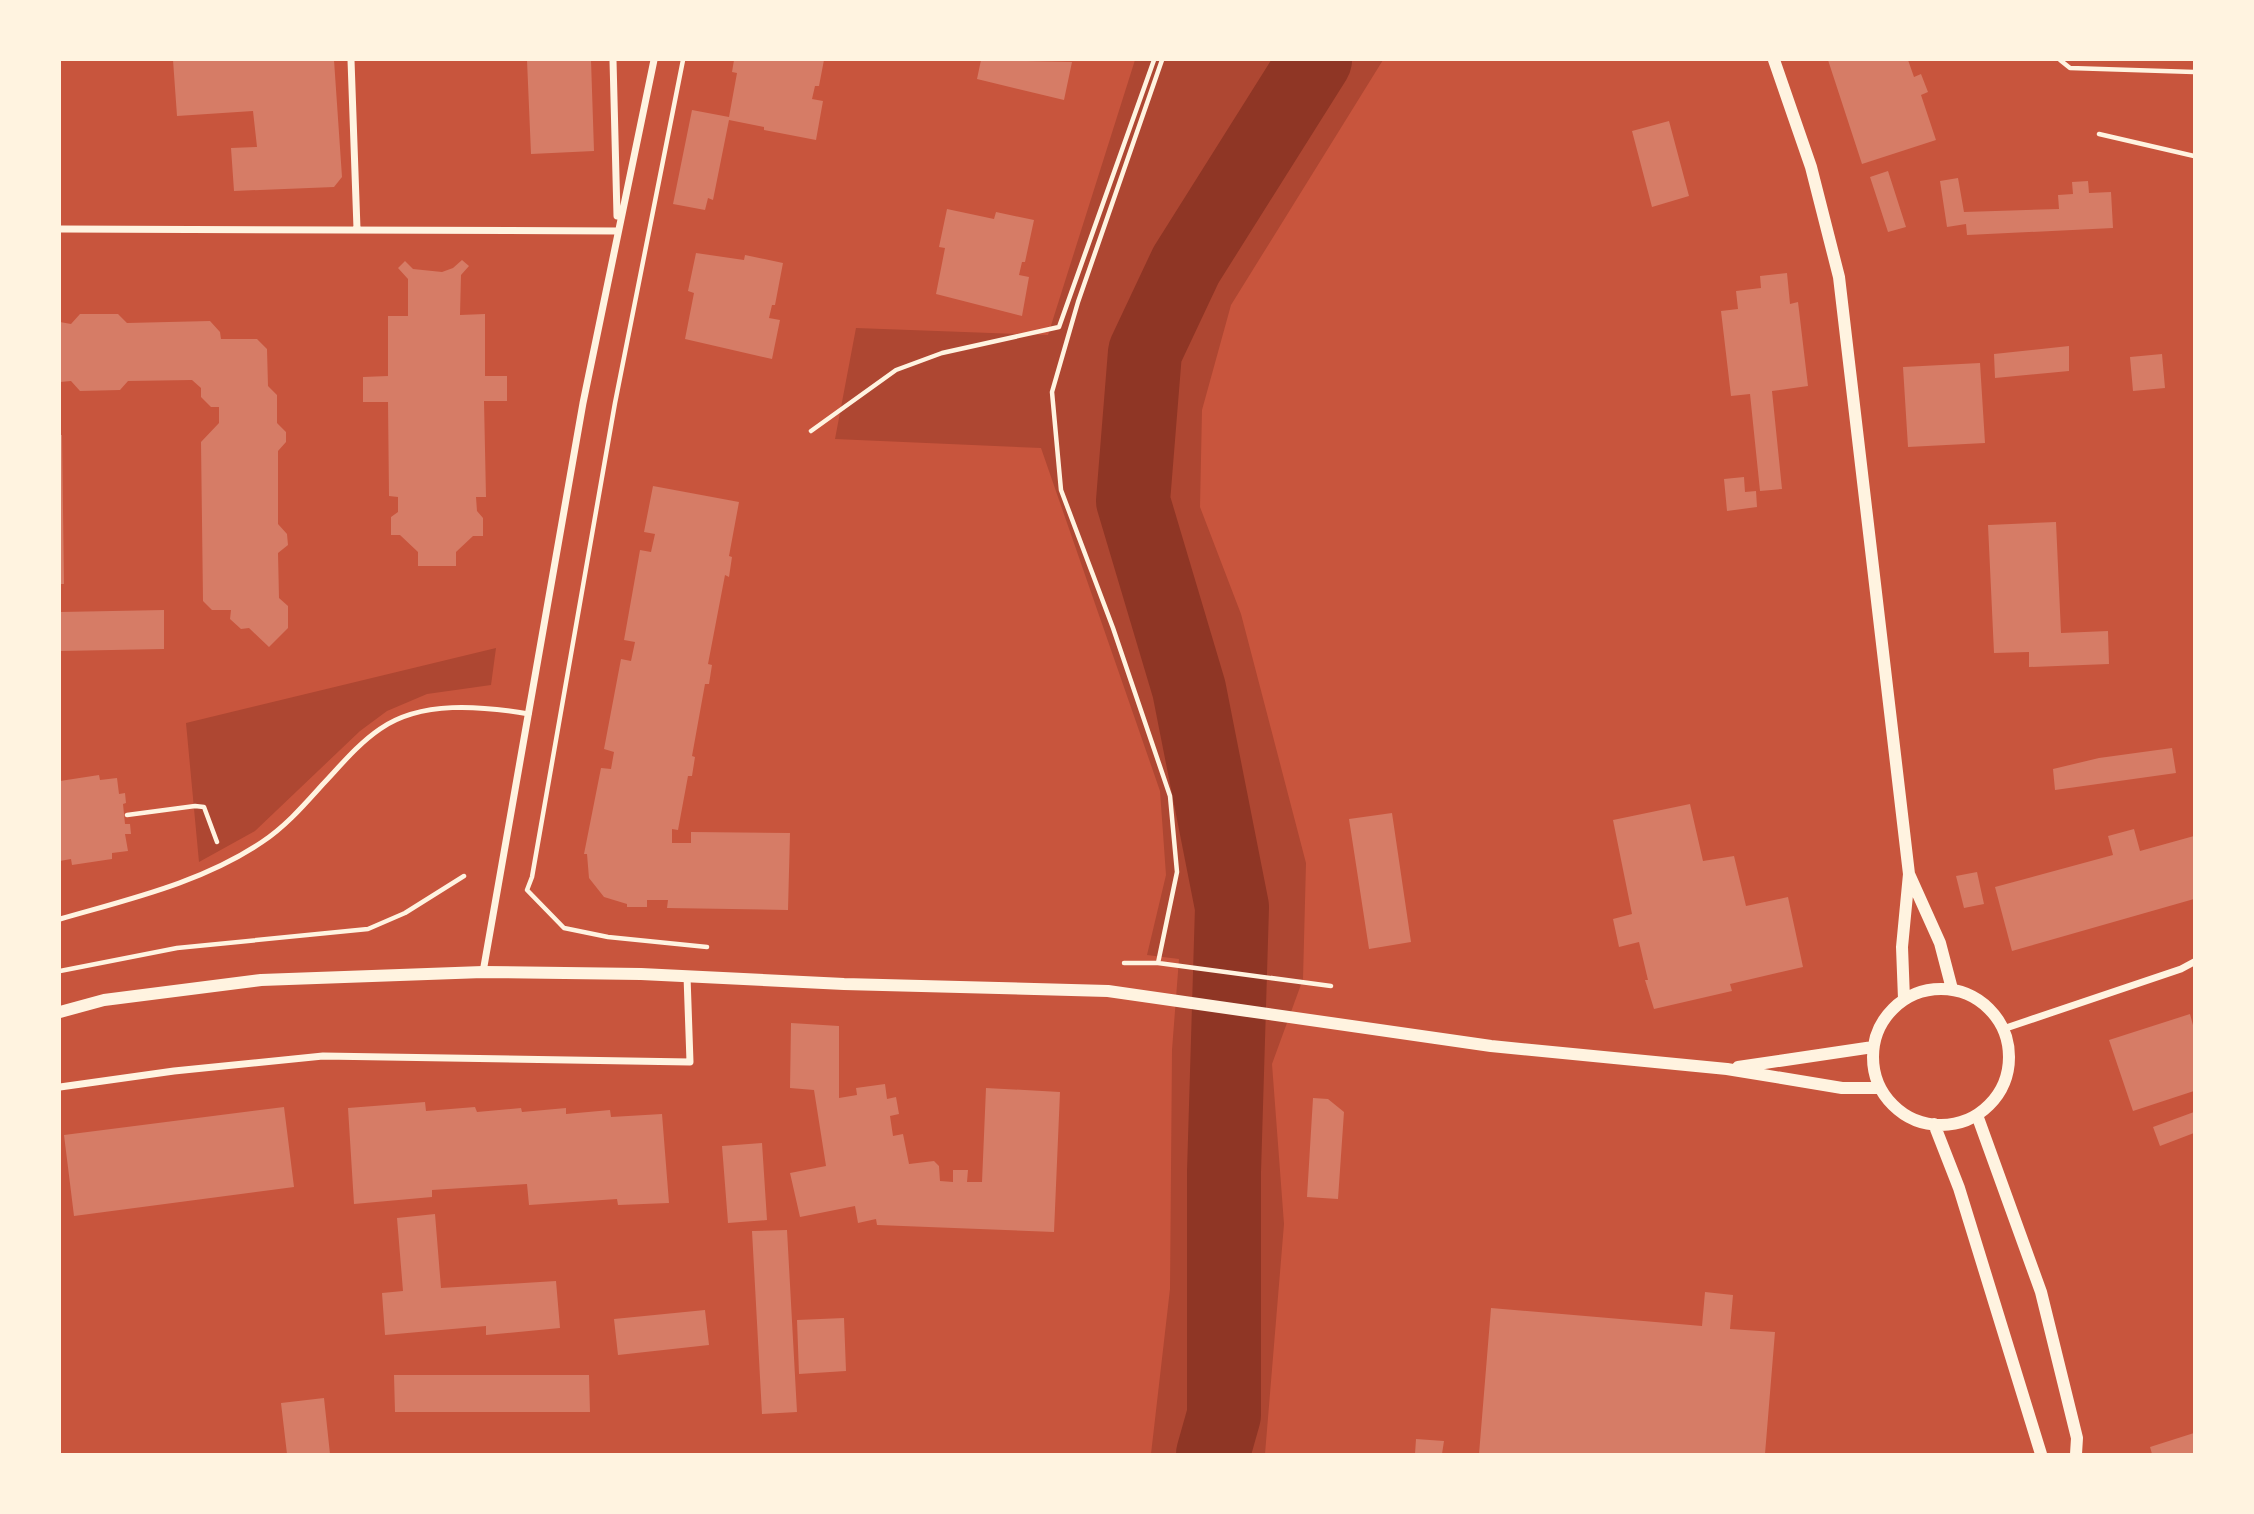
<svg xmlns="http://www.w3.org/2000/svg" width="2254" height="1514" font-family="'Work Sans',sans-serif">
<rect width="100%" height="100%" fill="#c8553d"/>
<path fill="#ae4732" d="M1135,60H1383L1231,305L1202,410L1200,507L1241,614L1306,863L1303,979L1272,1064L1284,1224L1265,1454H1151L1170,1289L1172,1050L1179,959L1147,955L1166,875L1160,791L1041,448L835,439L856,328L1048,335Z
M496,648L491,685L427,694L387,711L360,731L255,831L199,862L186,723Z"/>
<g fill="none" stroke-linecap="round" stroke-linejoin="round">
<path stroke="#8f3625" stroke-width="74" d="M1213,1454L1224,1415V1172L1232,907L1189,689L1133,501L1145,352L1186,265L1315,60"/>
</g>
<path fill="#d67c66" d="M173,60H334L342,177L334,187L234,191L231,148L257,147L253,111L177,116Z
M527,60H591L594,151L531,154Z
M734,60H824L819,86H815L812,99L823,101L816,140L764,130V127L729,120L713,200L708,198L705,210L673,204L692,110L729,117L737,73L732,72Z
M981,60L1072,62L1064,100L977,79Z
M1828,60H1908L1914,77L1921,74L1928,92L1921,95L1936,140L1862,164Z
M1669,121L1689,196L1652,207L1632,131Z
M1888,171L1906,227L1888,232L1870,177Z
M1958,178L1964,212L2059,209L2058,195L2073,194L2072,182L2088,181L2089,193L2111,192L2113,228L1967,235L1966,224L1947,227L1940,181Z
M947,209L994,219L996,212L1034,220L1025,262H1022L1019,275L1029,277L1022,316L936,294L945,248L939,247Z
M696,253L744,260L745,255L783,263L775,305H772L769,318L780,320L772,359L685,339L694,293L688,291Z
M462,260L469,266L461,275L460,315L485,314V376H507V401H484L486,497H476L477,511L483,518V536H473L456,552V566H418V552L400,535H391V517L398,512V497L389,496L388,402H363V377L388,376V316H408V279L398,268L405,261L413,269L442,272L453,268Z
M1787,273L1790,304L1798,302L1808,386L1772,391L1782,489L1760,491L1750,394L1731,396L1721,311L1738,309L1736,291L1761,288L1760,276Z
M80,314H118L127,323L210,321L220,332L221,339H257L267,349L268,386L277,395V423L286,432V442L278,451V524L287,534L288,545L278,553L279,598L288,606V628L269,647L249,628L241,629L230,619L231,610H212L203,601L201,442L219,423V407H211L201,397V388L192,380L128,381L120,390L80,391L71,381L60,382V322L71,324Z
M2069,346V371L1995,378L1994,354Z
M2162,354L2165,388L2133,391L2130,357Z
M1980,363L1985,443L1908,447L1903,367Z
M60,435H62L64,584H60Z
M1744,477L1745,492L1756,491L1757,507L1727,511L1724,479Z
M653,486L739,502L729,556L732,557L729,577L725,575L708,664L712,665L709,684H705L692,756L695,757L692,776H688L678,830L672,829V843H691V832L790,833L788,910L667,908L668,900H647V907H627V904L604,897L589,878L587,854H584L601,768L611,769L614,752L604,749L621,659L631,661L635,642L624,640L640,550L651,552L655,534L644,532Z
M2056,522L2061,633L2108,631L2109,664L2029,667V652L1994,653L1988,525Z
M164,610V649L60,651V612Z
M2172,748L2176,773L2055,790L2053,769L2099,758Z
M99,775L100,780L117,778L119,794L125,793L126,803L123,804L125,824H130L131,834H125L128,851L112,853V859L72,865L71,859L60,861V781Z
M1690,804L1703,861L1734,856L1746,906L1788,897L1803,967L1730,984L1732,991L1654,1009L1645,980H1648L1639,942L1619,947L1613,919L1632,914L1613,820Z
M1392,813L1411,942L1369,949L1349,819Z
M2134,829L2140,851L2194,836V899L2012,951L1995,887L2113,855L2108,836Z
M1977,872L1984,904L1964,908L1956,876Z
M2190,1014L2194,1029V1091L2133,1111L2109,1040Z
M791,1023L839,1026V1098L857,1095L856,1088L885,1084L887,1099L896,1097L899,1114L890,1116L893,1136L903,1134L909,1164L934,1161L939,1166L940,1181L953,1182V1170H968L967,1182H982L986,1088L1060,1092L1054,1232L877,1225L876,1219L858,1223L855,1206L800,1217L790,1173L826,1166L814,1090L790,1088Z
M1313,1098L1328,1099L1344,1112L1338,1199L1307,1197Z
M425,1102L426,1111L475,1107L477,1112L521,1108L522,1112L566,1108V1114L610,1110L611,1117L662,1114L669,1203L618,1205L617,1199L529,1205L527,1184L432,1190V1197L354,1204L348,1108Z
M284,1107L294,1187L74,1216L64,1135Z
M2194,1112V1133L2160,1146L2153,1127Z
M762,1143L767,1220L728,1223L722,1146Z
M435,1214L441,1288L556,1281L560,1328L486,1335V1326L385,1335L382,1293L403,1291L397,1218Z
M787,1230L797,1412L762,1414L752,1231Z
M1705,1292L1733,1295L1730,1329L1775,1332L1765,1454H1479L1491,1308L1702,1326Z
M705,1310L709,1345L618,1355L614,1319Z
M844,1318L846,1371L799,1374L797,1320Z
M394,1375H589L590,1412H395Z
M324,1398L330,1454H287L281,1403Z
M2194,1433V1454H2152L2150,1447Z
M1416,1439L1444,1441L1442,1454H1415Z"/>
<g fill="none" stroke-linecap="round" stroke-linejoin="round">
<path stroke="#fff3e0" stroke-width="4.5" d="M683,60L615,403L532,877L527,890L564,928L608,937L707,947
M2060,60L2070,68L2194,72
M2099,134L2194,156
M811,431L896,370L942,353L1059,327L1154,60
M127,815L195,806L204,807L217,842
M1124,963H1158L1331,986
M1158,963L1177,872L1170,796L1113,628L1061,490L1052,392L1078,302L1162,60
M60,971L177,948L368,929L405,913L464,876"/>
<path stroke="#fff3e0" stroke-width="5" d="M60,919C129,899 201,883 262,842C286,826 304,805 323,784C341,765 358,744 380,729C421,700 482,706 529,714"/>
<path stroke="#fff3e0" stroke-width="7" d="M351,60L357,229
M613,60L617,216
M60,229L618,231
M483,972L583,403L654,60
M2003,1029L2181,969L2194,962
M60,1087L174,1071L323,1056L690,1062L687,976"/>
<path stroke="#fff3e0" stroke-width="12" d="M1774,60L1811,167L1839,277L1909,874L1902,947L1904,999
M1909,874L1940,943L1952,989
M1873 1057a68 68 0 1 1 136 0a68 68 0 1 1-136 0Z
M60,1012L104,1000L261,980L483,972L641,974L844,984L1108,991L1491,1046L1727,1069L1842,1088H1880
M1738,1067L1873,1047
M1977,1115L2041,1292L2077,1438L2076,1454
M1934,1124L1959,1188L2041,1454"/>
</g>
<rect width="2254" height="1514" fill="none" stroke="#fff3e0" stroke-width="122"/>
</svg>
